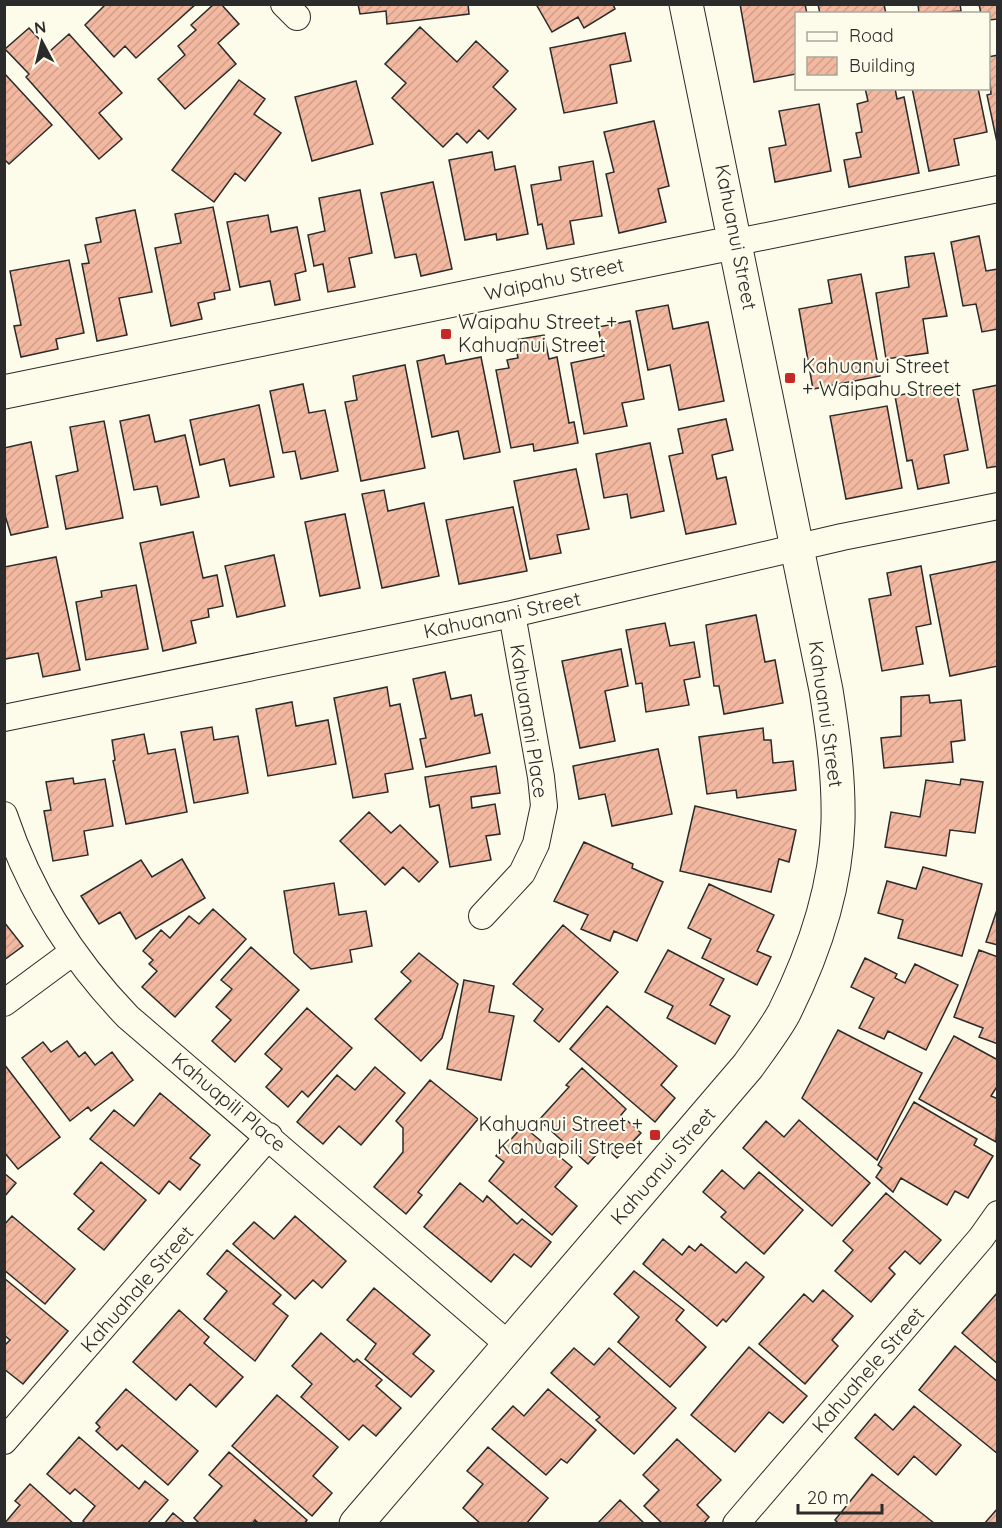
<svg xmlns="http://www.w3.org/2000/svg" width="1002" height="1528" font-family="Quicksand,sans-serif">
<defs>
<pattern id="building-hatch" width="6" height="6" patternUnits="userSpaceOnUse" patternTransform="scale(1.5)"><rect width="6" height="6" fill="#f2b8a0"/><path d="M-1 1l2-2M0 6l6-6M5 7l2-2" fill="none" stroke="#d09e8a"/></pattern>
</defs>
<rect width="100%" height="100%" fill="#fdfbea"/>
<path fill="url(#building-hatch)" stroke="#2b2b2b" stroke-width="1.5" d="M106,4H196L136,58L125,46L114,57L85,25Z
M214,4H221L239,24L218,43L236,64L185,109L158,79L185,55L178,46L196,30L191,25Z
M358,4H468L469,14L387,24L386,11L360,14Z
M536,4H613L615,9L584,28L578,17L552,32Z
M740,4H805L807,14H796V74L754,82Z
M818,4H884L886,14H820Z
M918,4H960L961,11L919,14Z
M979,4H998V19L988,20V14H981Z
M420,27L457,62L476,41L508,71L493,87L516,109L488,139L479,130L467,143L457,133L443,147L392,98L406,83L385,64Z
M29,28L50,51L69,34L122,93L99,113L122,139L99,159L26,77L29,74L5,49Z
M625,33L631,61L610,65L617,103L564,113L550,48Z
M998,55V147L987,95L991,94L988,57Z
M4,73L52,125L9,164L4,159Z
M239,80L265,99L254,114L281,133L245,181L235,173L214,202L172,170Z
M356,81L373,144L312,161L295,97Z
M865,88H895L897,99L904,97L919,173L849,187L844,160L861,157L856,133L862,132L857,104L868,101Z
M912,88H978L987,132L954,139L959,165L929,171Z
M819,104L831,171L775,182L769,148L786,145L779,111Z
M654,121L669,186L658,189L666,222L619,233L606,174L614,172L604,132Z
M492,152L495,170L515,166L528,234L497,240L496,234L465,240L449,160Z
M593,161L602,216L570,221L574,244L547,249L542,224L538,225L531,185L561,180L559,167Z
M433,182L452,269L421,276L416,254L395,258L381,193Z
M360,190L372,253L349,258L355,287L328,292L323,264L314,266L308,235L325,231L319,198Z
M213,207L230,290L214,293L215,299L198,303L202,319L171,326L155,248L181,243L175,214Z
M135,210L152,292L119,298L127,335L97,341L82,264L89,263L85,245L101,242L96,218Z
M268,215L271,232L297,227L306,271L295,274L300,300L275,305L270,281L240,287L227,222Z
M979,236L986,271L998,269V329L982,332L976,304L963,306L951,242Z
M934,253L947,316L923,319L928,353L886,359L876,293L909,287L905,257Z
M69,260L84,333L56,339L58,349L21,357L14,326L21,325L10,271Z
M861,274L880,376L813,389L799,309L832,303L828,280Z
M668,305L673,329L708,322L724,401L679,410L670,365L648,370L636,311Z
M630,321L644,399L622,403L627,426L584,434L571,363L604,356L598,327Z
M544,335L549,359L557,357L569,423L574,422L578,443L534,451L533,444L511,448L496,370L509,368L507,360L518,358L514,340Z
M444,355L446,364L481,357L500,452L464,459L458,431L432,437L417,361Z
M405,365L425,468L361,481L345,402L357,400L353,376Z
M303,384L309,413L325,410L338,471L301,479L295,451L283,453L270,391Z
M955,384L968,450L944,455L949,483L918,489L912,460L907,461L895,396Z
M998,385V466L987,468L973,390Z
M259,405L274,477L230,486L224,459L200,465L190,420Z
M887,406L902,488L846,499L830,416Z
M149,415L155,442L185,435L199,497L161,505L157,486L134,490L120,421Z
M726,419L733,450L712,455L717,479L726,477L736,524L686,534L669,456L683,453L678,429Z
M104,421L123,518L66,529L56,476L78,471L70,427Z
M31,442L48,527L11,535L4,512V448Z
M650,443L664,511L631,518L627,494L604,498L596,454Z
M576,469L589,529L557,535L561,553L530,559L514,481Z
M384,490L388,511L424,503L439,576L382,588L362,494Z
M513,507L527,571L459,584L446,520Z
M345,514L360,588L320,596L305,522Z
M193,532L203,578L217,575L223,606L208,609L209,617L191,621L196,643L163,651L140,543Z
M274,555L285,606L237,617L225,566Z
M56,557L80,670L43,677L38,653L5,659L4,567Z
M998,561V666L950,676L930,575Z
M921,566L931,624L916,627L923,664L882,671L869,599L891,595L887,573Z
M136,585L148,649L86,660L76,602L102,597L101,591Z
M756,615L765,662L775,660L783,703L724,714L719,686H714L706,625Z
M665,623L670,646L694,642L700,677L684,680L689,705L646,712L642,683L636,684L626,630Z
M621,649L628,686L605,691L615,741L580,748L562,661Z
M445,672L451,699L471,695L475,716L482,714L490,753L426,767L420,739L426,738L413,679Z
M387,687L390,706L400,704L413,769L385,774L388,792L353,798L334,698Z
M929,695L930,703L961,700L965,740L951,742L953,762L884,768L881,738L901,736V697Z
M292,702L296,726L328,720L336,764L268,776L256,709Z
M212,727L214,740L238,736L248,793L194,803L181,732Z
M763,728L764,740H771L773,763L793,761L796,790L737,798L736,790L707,794L699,737Z
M144,734L148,754L175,749L187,812L126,824L113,761L115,760L112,740Z
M658,749L672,814L612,826L605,794L579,799L573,766Z
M496,766L500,793L471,797L472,808L495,804L500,834L486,836L491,860L450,867L439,805L430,807L425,777Z
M73,778L74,784L105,779L113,826L84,831L88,855L53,861L44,811L51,810L46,782Z
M961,779L983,782L975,833L950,830L946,856L885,847L891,812L920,817L926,780L960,785Z
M695,806L796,830L789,862L779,859L771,892L680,871Z
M369,812L391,833L400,825L438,862L419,882L403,867L385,885L340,841Z
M584,842L633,864L632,868L663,882L637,941L614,931L610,941L581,929L588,915L554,901Z
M182,859L205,898L136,939L120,912L99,924L81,896L141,860L152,877Z
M923,867L982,884L962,956L898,938L903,920L878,913L887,881L916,889Z
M334,883L339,915L366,911L372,946L350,950L352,962L311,969L294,953L284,891Z
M709,884L774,915L757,951L771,957L757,985L702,958L711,939L688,928Z
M998,907V945L986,942Z
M213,909L246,939L175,1017L142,987L157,971L149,964L153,960L143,951L161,930L170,938L189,916L199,924Z
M4,922L23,946L4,960Z
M563,925L618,972L559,1042L534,1021L543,1009L513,984Z
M251,947L299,990L235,1062L212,1041L231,1020L216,1007L232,989L221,980Z
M668,950L724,979L710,1005L730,1016L715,1044L667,1018L673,1006L645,992Z
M979,950L998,957V1044L979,1037L983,1028L954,1017Z
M419,953L458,984L442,1038L421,1061L375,1019L411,981L401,972Z
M865,958L897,974L895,978L905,983L915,964L958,985L926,1050L888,1031L884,1039L859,1028L874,998L851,987Z
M464,980L494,986L489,1012L514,1016L501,1080L447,1069Z
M607,1006L677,1066L661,1085L675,1098L655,1122L570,1049Z
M307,1008L352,1048L308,1097L302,1091L288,1107L266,1087L282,1069L265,1054Z
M838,1030L922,1073L877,1160L802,1098Z
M954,1036L998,1060V1085L991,1096L998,1099L996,1142L919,1099Z
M67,1041L79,1057L85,1052L95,1065L112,1052L133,1080L91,1111L88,1107L70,1121L22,1058L43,1042L51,1052Z
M4,1064L60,1137L18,1169L4,1152Z
M375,1067L405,1093L361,1145L339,1126L323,1144L297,1122L337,1075L355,1090Z
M582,1068L626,1109L621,1115L641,1133L617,1158L604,1146L588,1164L539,1120L569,1087L566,1085Z
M430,1080L478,1119L418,1192L422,1195L406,1214L374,1187L403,1152V1128L396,1121Z
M160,1093L210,1135L190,1158L200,1165L180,1190L169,1181L159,1194L90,1139L114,1110L134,1126Z
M914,1102L977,1139L974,1145L993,1156L968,1198L955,1191L947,1205L901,1178L893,1192L876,1177L882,1168L878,1165Z
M799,1120L870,1183L832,1226L743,1148L766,1121L784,1137Z
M523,1126L572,1167L555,1187L577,1206L552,1235L489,1181L504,1162L496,1156Z
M101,1162L146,1200L104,1250L78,1229L94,1211L74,1194Z
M722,1170L744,1189L759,1172L803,1210L764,1254L721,1217L726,1212L703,1192Z
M4,1173L16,1183L4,1197Z
M460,1183L483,1202L487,1196L517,1224L522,1219L551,1242L531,1267L514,1254L491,1282L424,1227Z
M886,1193L941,1240L920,1264L905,1251L889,1268L895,1274L871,1302L835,1271L853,1250L843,1241Z
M12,1216L75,1269L45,1304L4,1270V1225Z
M295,1216L346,1261L322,1288L313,1280L295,1299L233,1244L254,1222L274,1239Z
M663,1239L682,1255L689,1246L695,1251L701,1244L736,1273L746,1262L764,1277L726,1322L723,1319L717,1326L643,1264Z
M227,1250L281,1295L273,1304L288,1316L255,1361L204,1319L227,1291L207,1274Z
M634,1271L684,1310L676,1320L706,1347L670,1387L618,1342L639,1317L614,1294Z
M4,1278L68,1331L23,1384L4,1369V1346L10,1340L4,1335Z
M374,1288L430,1335L413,1354L434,1371L411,1397L365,1359L376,1344L347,1320Z
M823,1290L853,1316L832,1340L838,1346L805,1384L759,1344L804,1294L813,1302Z
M998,1292V1364L962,1333Z
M179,1310L209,1337L204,1343L243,1377L216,1407L190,1384L176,1400L133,1362Z
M321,1333L354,1362L357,1359L382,1380L376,1386L401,1408L376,1436L363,1425L349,1440L301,1397L312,1384L292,1366Z
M955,1346L998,1382V1454L919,1390Z
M749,1347L807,1396L783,1423L769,1412L735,1452L691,1415Z
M574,1348L594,1365L609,1348L676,1408L634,1454L596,1420L600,1417L551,1373Z
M126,1389L198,1451L168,1485L122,1445L117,1450L96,1431L100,1427L96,1423Z
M548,1389L596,1430L567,1463L561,1459L546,1475L492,1429L513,1406L524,1416Z
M277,1395L338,1447L313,1476L332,1493L312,1516L232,1446Z
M914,1406L961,1445L936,1475L914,1456L898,1475L855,1438L875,1414L893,1430Z
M79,1437L139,1489L145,1481L168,1500L147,1524H86L83,1521L95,1506L75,1489L70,1494L47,1474Z
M677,1439L721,1480L697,1505L709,1517L703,1524H663L644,1506L659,1490L643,1475Z
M488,1447L548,1498L526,1524H481L463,1508L483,1484L467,1471Z
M229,1452L307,1520L304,1524H259L255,1520L252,1524H200L194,1518L222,1486L209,1475Z
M872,1474L934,1523V1524H839L835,1520Z
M30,1484L74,1524H4L20,1505L15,1501Z
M620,1500L645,1524H597Z
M998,1508V1524H984Z
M173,1513L186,1524H164Z"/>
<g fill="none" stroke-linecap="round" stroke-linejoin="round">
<g stroke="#2b2b2b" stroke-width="28">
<path id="street" d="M284,4L297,17
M737,242L998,189
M4,718L512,614L842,537L998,506
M4,815C30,893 71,958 128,1017L509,1345
M482,916L522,873L536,844L544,806L541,777L512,614
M4,1003L73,952
M4,1441L269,1136
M736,1524L981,1238L998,1214"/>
</g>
<g stroke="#2b2b2b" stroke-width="35">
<path id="secondary" d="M4,392L737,242
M356,1524L748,1066C760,1049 774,1031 784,1013C813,955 836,887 838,822C839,777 833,734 826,690L686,4"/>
</g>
<use href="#street" stroke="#fdfbea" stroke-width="26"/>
<use href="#secondary" stroke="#fdfbea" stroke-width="33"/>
</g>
<g fill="#c62828" stroke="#fdfbea" stroke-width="2">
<rect x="440" y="328" width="12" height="12" rx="3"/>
<rect x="784" y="372" width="12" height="12" rx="3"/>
<rect x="649" y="1129" width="12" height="12" rx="3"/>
</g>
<g text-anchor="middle" stroke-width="4.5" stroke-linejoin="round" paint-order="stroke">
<g font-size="20" fill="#2b2b2b" stroke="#fdfbea">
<text transform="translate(736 237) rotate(79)" y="7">Kahuanui Street</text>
<text transform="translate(554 279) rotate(-12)" y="7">Waipahu Street</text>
<text transform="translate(502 615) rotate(-12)" y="7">Kahuanani Street</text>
<text transform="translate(826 714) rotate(82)" y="7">Kahuanui Street</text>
<text transform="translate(529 721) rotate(81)" y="7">Kahuanani Place</text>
<text transform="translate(229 1102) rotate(40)" y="7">Kahuapili Place</text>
<text transform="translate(663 1166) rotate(-49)" y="7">Kahuanui Street</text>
<text transform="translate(137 1289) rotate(-49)" y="7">Kahuahale Street</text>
<text transform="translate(868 1370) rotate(-49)" y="7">Kahuahele Street</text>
</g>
<g font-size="20" fill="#2b2b2b" stroke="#fdfbea" text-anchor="start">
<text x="458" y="329">Waipahu Street +<tspan x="458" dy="23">Kahuanui Street</tspan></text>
<text x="802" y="373">Kahuanui Street<tspan x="802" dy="23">+ Waipahu Street</tspan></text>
<text x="643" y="1131" text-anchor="end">Kahuanui Street +<tspan x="643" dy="23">Kahuapili Street</tspan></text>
</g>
</g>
<rect width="1002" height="1528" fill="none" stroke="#2b2b2b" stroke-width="12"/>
<rect x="795" y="12" width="195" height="78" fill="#fdfbea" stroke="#a9a89e" stroke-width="1.5"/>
<rect x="807" y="32" width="30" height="9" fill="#fdfbea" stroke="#a9a89e" stroke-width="1.5"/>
<text x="849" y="42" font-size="18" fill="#2b2b2b">Road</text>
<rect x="807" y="57" width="30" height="18" fill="url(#building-hatch)" stroke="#a9a89e" stroke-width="1.5"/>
<text x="849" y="72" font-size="18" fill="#2b2b2b">Building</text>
<g transform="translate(42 42) rotate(353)" stroke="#fdfbea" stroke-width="4.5" paint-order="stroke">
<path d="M0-4.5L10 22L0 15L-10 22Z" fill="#2b2b2b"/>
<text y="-9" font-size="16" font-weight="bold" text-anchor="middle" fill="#2b2b2b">N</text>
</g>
<path d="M798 1504v9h84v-9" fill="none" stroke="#2b2b2b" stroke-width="3"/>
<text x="807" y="1504" font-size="18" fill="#2b2b2b" stroke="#fdfbea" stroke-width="4.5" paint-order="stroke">20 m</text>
</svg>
